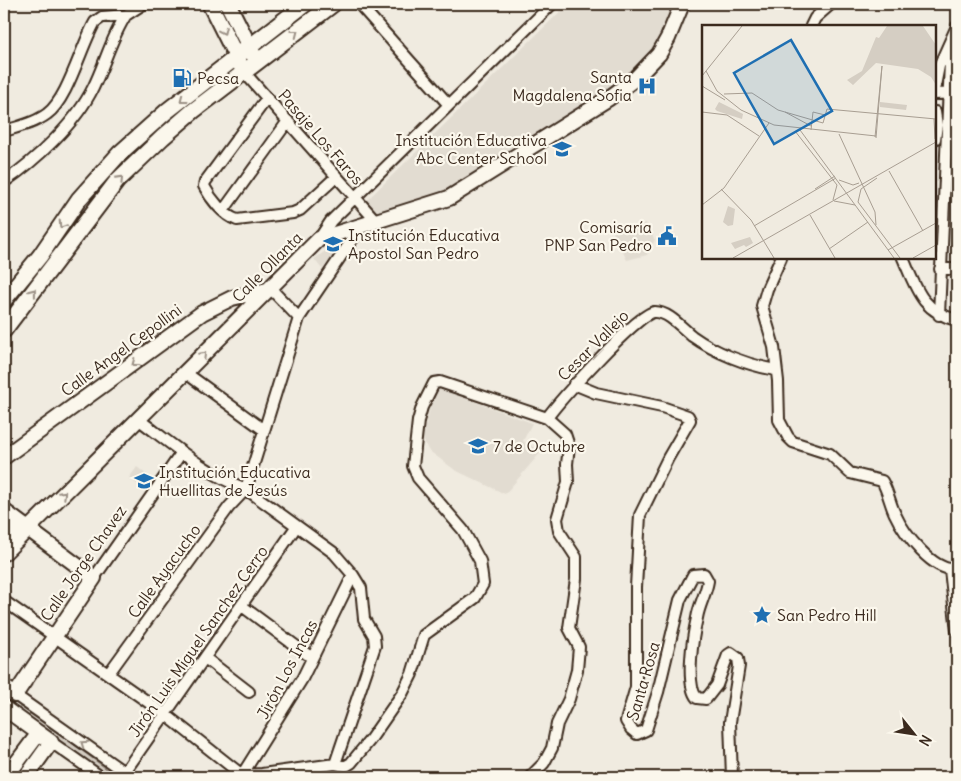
<svg xmlns="http://www.w3.org/2000/svg" width="961" height="781" font-family="Delius,sans-serif">
<rect width="100%" height="100%" fill="#f0ebe0"/>
<filter id="ink" filterUnits="userSpaceOnUse"><feTurbulence type="fractalNoise" baseFrequency=".02" numOctaves="2"/><feDisplacementMap in="SourceGraphic" scale="10" xChannelSelector="R" yChannelSelector="G"/><feConvolveMatrix kernelMatrix="1 2 1 2 8 2 1 2 1" color-interpolation-filters="sRGB"/></filter>
<g filter="url(#ink)">
<path fill="#e2dcd1" d="M568,4H675L661,39L642,65L579,114L466,183L380,214L365,202Z
M646,223L655,240L647,255L627,260L613,232Z
M344,241L345,245L322,269L314,259L334,245Z
M440,389L532,423L523,441L541,452L505,494L455,470L428,450L422,437L434,395Z
M137,467L158,484L151,494L129,478Z"/>
<path fill="#d5cec3" stroke="#887c70" d="M21,706L112,773L115,776L107,777L17,711Z"/>
<g fill="none" stroke-linecap="round" stroke-linejoin="round">
<g stroke="#3b2a1e" stroke-width="14">
<path id="street" d="M359,4L449,105
M811,26L815,18L831,4
M244,72L376,221
M935,86L939,66L957,26
M935,94L957,93
M267,98L205,182L204,186C211,199 223,215 237,220L293,213L300,210L336,177
M935,112L937,125L935,139
M4,131C18,127 35,123 47,114C68,99 81,46 95,22L102,17L126,15L143,4
M4,182C36,160 76,123 93,88C105,64 111,38 126,15
M223,211L288,121
M319,239L331,221L552,4
M781,258L767,289L762,306L774,347L778,381L779,420L788,437L793,442L830,454L850,473L882,481C888,491 890,504 895,514C904,534 934,573 957,569
M903,258C916,288 922,312 957,320
M940,269H957
M270,288L299,318
M939,315L951,40
M186,373L264,430
M574,384L596,393L662,407L688,416L690,420L668,458L640,515L636,587V687L626,721L631,729L637,734L646,730L658,692L680,600L693,575L704,574L708,581C706,594 699,605 697,618C693,635 685,685 697,698L706,699L717,685L728,655L731,653L738,658L739,666L730,722L732,777
M547,418C559,401 638,313 654,312C668,311 682,328 692,336C716,353 747,365 776,370
M950,570L957,631
M94,578L182,452
M4,601L165,714L242,775L302,679L353,575
M242,606L312,658
M205,658L249,692
M109,673L229,507L246,489C206,474 172,444 138,419
M15,695L131,777
M51,742L101,777
M335,764L346,766L351,763L370,740L402,694L412,674L424,635L475,598L483,584L480,561L463,530L418,478L413,466L418,421L422,407L434,383L440,382L547,418L565,434L569,446L567,464L568,482L557,519L559,531L576,557V579L569,628L579,647L577,670L569,699L557,724L552,748L544,763L530,777
M124,773L296,527
M238,777L242,775L262,774L335,764L375,646L374,636L364,619L361,588L353,575L334,553L246,489L299,318L362,225"/>
</g>
<g stroke="#3b2a1e" stroke-width="18">
<path id="secondary" d="M4,457L202,313L232,298L267,290
M4,511L94,578L15,695L4,687
M4,529L20,537
M4,553L319,239L449,198L609,98L636,78L659,54L668,38L682,4
M4,708L51,742L26,777
M6,777L39,733"/>
</g>
<g stroke="#3b2a1e" stroke-width="19">
<path id="primary" d="M210,4L241,66
M228,4L254,56
M4,300L40,256L79,199L120,153L167,111L305,4
M4,330L117,181L163,137L193,111L333,4"/>
</g>
<use href="#street" stroke="#fbf7ec" stroke-width="10"/>
<use href="#secondary" stroke="#fbf7ec" stroke-width="14"/>
<use href="#primary" stroke="#fbf7ec" stroke-width="15"/>
</g>
<defs><path id="oneway-chevron" d="M-2-3.5L2.5 0L-2 3.5" fill="none" stroke-width="1.6" stroke-linecap="round" stroke-linejoin="round" transform="scale(1.25)"/></defs>
<g stroke="#9b9085">
<use href="#oneway-chevron" transform="translate(223 31) rotate(65)"/>
<use href="#oneway-chevron" transform="translate(295 33) rotate(-38)"/>
<use href="#oneway-chevron" transform="translate(183 99) rotate(142)"/>
<use href="#oneway-chevron" transform="translate(120 179) rotate(-46)"/>
<use href="#oneway-chevron" transform="translate(62 225) rotate(123)"/>
<use href="#oneway-chevron" transform="translate(33 292) rotate(-52)"/>
<use href="#oneway-chevron" transform="translate(203 355) rotate(-45)"/>
<use href="#oneway-chevron" transform="translate(135 363) rotate(143)"/>
<use href="#oneway-chevron" transform="translate(63 494) rotate(-45)"/>
<use href="#oneway-chevron" transform="translate(84 744) rotate(-145)"/>
</g>
</g>
<defs>
<g id="fuel-bare" transform="scale(1.5)"><path d="M-5.5-6h7V0h2V4h1.3V-2.5L3-4.5l.8-.8L6-3V5H2.5V1h-1V6h-7ZM-4.2-4.7v3.2H.2V-4.7Z" fill="#1f6fb2" stroke="#fbf7ec" stroke-width="2.5" paint-order="stroke"/></g>
<g id="hospital-bare" transform="scale(1.5)"><path d="M-5-5h3v3.5h4V-5h3V5h-3V1.5h-4V5h-3Z" fill="#1f6fb2" stroke="#fbf7ec" stroke-width="2.5" paint-order="stroke"/></g>
<g id="school-bare" transform="scale(1.5)"><path d="M0-5L7-2L0 1L-7-2ZM-4 1L0 2.5L4 1V4Q0 6-4 4Z" fill="#1f6fb2" stroke="#fbf7ec" stroke-width="2.5" paint-order="stroke"/></g>
<g id="civic-bare" transform="scale(1.5)"><path d="M-.6-6.5H3V-4.5H.6V-3L4-1V1h2V6H-6V1h2V-1L-.6-3ZM-1.2 2.5V6h2.4V2.5Z" fill="#1f6fb2" stroke="#fbf7ec" stroke-width="2.5" paint-order="stroke"/></g>
<g id="sight-bare" transform="scale(1.5)"><path d="M0-6L1.8-2.2L6-1.7L2.9 1.2L3.7 5.4L0 3.3L-3.7 5.4L-2.9 1.2L-6-1.7L-1.8-2.2Z" fill="#1f6fb2" stroke="#fbf7ec" stroke-width="2.5" paint-order="stroke"/></g>
</defs>
<g fill-rule="evenodd">
<use href="#fuel-bare" x="182" y="78"/>
<use href="#hospital-bare" x="647" y="86"/>
<use href="#school-bare" x="562" y="149"/>
<use href="#civic-bare" x="667" y="236"/>
<use href="#school-bare" x="333" y="244"/>
<use href="#school-bare" x="478" y="446"/>
<use href="#school-bare" x="144" y="481"/>
<use href="#sight-bare" x="762" y="615"/>
</g>
<g text-anchor="middle" stroke-width="4.5" stroke-linejoin="round" paint-order="stroke">
<g font-size="16" fill="#3b2a1e" stroke="#fbf7ec" text-anchor="start">
<text x="632" y="83" text-anchor="end">Santa<tspan x="632" dy="18">Magdalena Sofia</tspan></text>
<text x="197" y="84">Pecsa</text>
<text x="547" y="146" text-anchor="end">Institución Educativa<tspan x="547" dy="18">Abc Center School</tspan></text>
<text x="652" y="233" text-anchor="end">Comisaría<tspan x="652" dy="18">PNP San Pedro</tspan></text>
<text x="348" y="241">Institución Educativa<tspan x="348" dy="18">Apostol San Pedro</tspan></text>
<text x="493" y="452">7 de Octubre</text>
<text x="159" y="478">Institución Educativa<tspan x="159" dy="18">Huellitas de Jesús</tspan></text>
<text x="777" y="621">San Pedro Hill</text>
</g>
<g font-size="16" fill="#3b2a1e" stroke="#fbf7ec">
<text transform="translate(321 137) rotate(49)" y="6">Pasaje Los Faros</text>
<text transform="translate(267 267) rotate(-45)" y="6">Calle Ollanta</text>
<text transform="translate(593 345) rotate(-45)" y="6">Cesar Vallejo</text>
<text transform="translate(121 350) rotate(-36)" y="6">Calle Angel Cepollini</text>
<text transform="translate(83 563) rotate(-55)" y="6">Calle Jorge Chavez</text>
<text transform="translate(164 571) rotate(-54)" y="6">Calle Ayacucho</text>
<text transform="translate(198 641) rotate(-55)" y="6">Jirón Luis Miguel Sanchez Cerro</text>
<text transform="translate(287 669) rotate(-62)" y="6">Jirón Los Incas</text>
<text transform="translate(643 681) rotate(-74)" y="6">Santa Rosa</text>
</g>
</g>
<g transform="translate(702 25)">
<rect width="234" height="234" fill="#f0ebe0"/>
<path d="M17,77L41,89L40,94L15,86L13,84ZM26,181L33,184L31,200L26,201L21,197Z" fill="#d5cec3"/>
<path d="M185,1H221L234,20V60L229,52L216,44L174,38L151,60L145,55L160,46L174,12L177,13ZM178,77L205,80L204,85L178,82ZM48,212L51,218L44,222L42,220L33,224L29,218Z" fill="#d5cec3"/>
<path fill="none" stroke="#a89e92" stroke-width="1" d="M4,46L15,66L39,85L72,100L174,111M0,51L40,1M0,61L23,75M22,69L50,68L76,85L121,98L125,84L234,94M0,87L25,90L57,111M83,87L109,101M232,94L233,114M98,105L192,233M109,105L111,87L123,90M93,106L135,160L131,175M137,109L173,187L174,200M173,112L180,41L174,113M187,146L221,206M175,153L159,164L156,177L198,233M137,155L151,160L157,158M19,164L49,195L72,233M113,164L133,151M132,176L153,180M0,180L22,163L67,98M108,190L133,233M52,201L134,153M127,224L166,197M186,225L234,198M31,233L234,117M211,233L234,220"/>
<path fill="#1f6fb2" fill-opacity="0.15" stroke="#1f6fb2" stroke-width="2.5" d="M89,15L130,86L72,119L32,48Z"/>
<rect width="234" height="234" fill="none" stroke="#3b2a1e" stroke-width="2.5"/>
</g>
<rect width="961" height="781" fill="none" stroke="#fbf7ec" stroke-width="20"/>
<rect x="10" y="10" width="941" height="761" fill="none" stroke="#3b2a1e" stroke-width="2" filter="url(#ink)"/>
<g transform="translate(914 734) rotate(120)" stroke="#fbf7ec" stroke-width="4" paint-order="stroke">
<path d="M0-4L9 19L0 12L-9 19Z" fill="#3b2a1e"/>
<text y="-8" font-size="14" font-weight="bold" text-anchor="middle" fill="#3b2a1e">N</text>
</g>
</svg>
